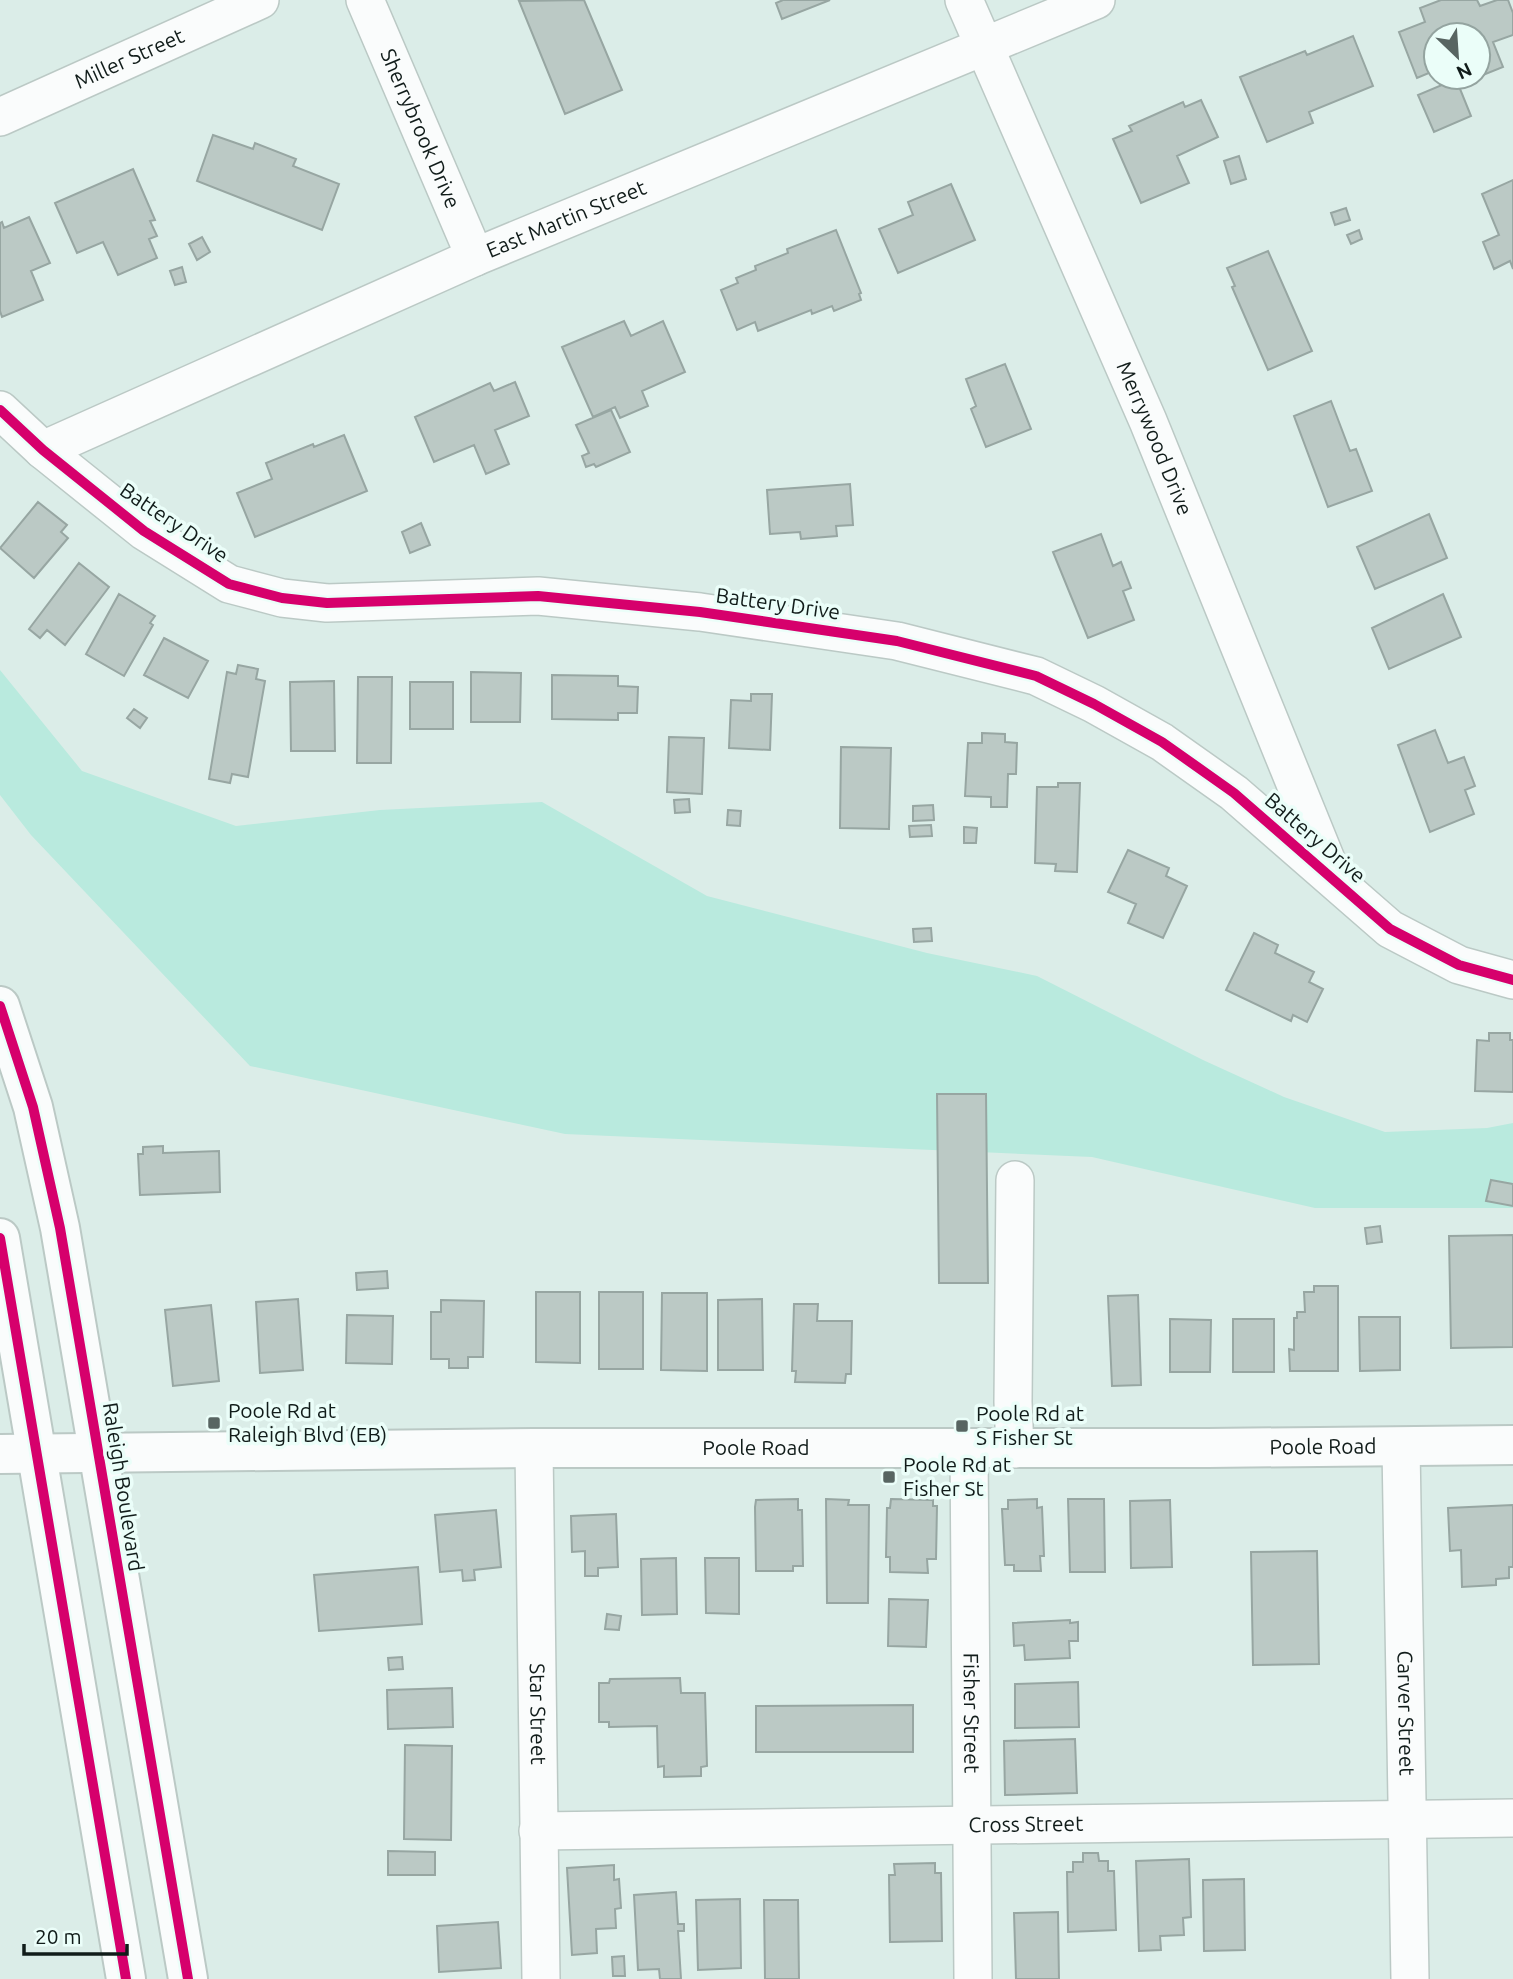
<svg xmlns="http://www.w3.org/2000/svg" width="1513" height="1979" font-family="Ubuntu,sans-serif">
<rect width="100%" height="100%" fill="#dbede8"/>
<path fill="#b9eade" d="M0,670L82,771L236,826L380,810L542,802L707,896L927,953L1037,976L1203,1060L1284,1097L1385,1132L1487,1128L1513,1123V1208H1315L1092,1157L565,1134L250,1066L31,835L0,795Z"/>
<path fill="#bbc9c5" stroke="#97a6a2" stroke-width="2" d="M584,0L622,90L565,114L519,1Z
M783,0H830L782,19L776,3Z
M1441,0H1477L1480,6L1497,0H1508L1513,13V35L1493,42L1503,67L1478,77V35H1436V70L1417,78L1399,32L1425,22L1420,8Z
M1353,36L1373,86L1309,112L1313,123L1267,142L1240,77L1305,51L1307,55Z
M1456,79L1471,116L1434,132L1418,95Z
M1201,100L1218,137L1177,156L1189,183L1141,203L1113,139L1132,131L1129,126L1183,102L1185,107Z
M213,135L253,149L255,143L296,159L293,166L339,184L322,230L197,181Z
M1239,156L1246,179L1231,184L1224,161Z
M133,169L155,220L150,221L157,236L149,239L157,258L118,275L103,242L77,253L55,203Z
M1513,180V269L1510,261L1494,269L1483,242L1499,235L1482,194Z
M951,184L975,240L898,273L879,229L913,215L908,202Z
M1346,208L1350,220L1335,225L1331,213Z
M29,217L50,263L31,271L43,300L2,317L0,311V223L2,222L4,228Z
M836,230L861,293L859,294L861,300L834,311L832,306L812,314L811,310L758,331L755,322L737,330L721,290L738,283L736,278L756,270L755,266L788,253L787,249Z
M1359,230L1362,239L1351,244L1347,235Z
M202,237L210,252L197,260L189,244Z
M1268,251L1312,351L1268,370L1232,287L1235,286L1227,268Z
M182,267L186,282L175,285L170,271Z
M624,321L631,336L663,321L685,372L642,391L648,406L620,418L615,407L593,417L562,347Z
M1005,364L1031,429L986,447L971,409L976,406L966,379Z
M515,382L529,416L495,430L509,464L486,474L474,445L434,462L415,417L490,383L494,391Z
M1331,401L1350,451L1356,449L1372,491L1328,507L1294,416Z
M611,410L630,452L596,467L594,464L586,467L582,456L589,453L576,425Z
M344,435L367,491L255,537L237,493L272,479L266,463L313,444L314,447Z
M850,484L853,525L836,526L837,536L801,539L800,532L770,534L767,490Z
M38,502L67,525L61,532L68,538L34,578L0,548Z
M1429,514L1447,558L1375,589L1357,547Z
M421,523L430,545L410,553L402,532Z
M1101,534L1113,566L1121,562L1131,588L1123,591L1134,620L1088,638L1053,552Z
M79,563L109,587L65,645L47,630L40,638L29,629Z
M119,594L155,616L150,623L153,625L124,676L86,654Z
M1443,594L1461,637L1389,669L1372,628Z
M164,638L208,661L188,698L144,675Z
M238,665L258,669L256,679L265,681L248,777L232,774L230,783L209,779L227,672L236,674Z
M471,672L521,673L520,722H471Z
M552,675L618,676V686L638,687L637,713H618V720L552,719Z
M358,677H392L391,763H357Z
M334,681L335,751H291L290,682Z
M410,682H453V729H410Z
M751,694H772L770,750L729,748L731,700L751,701Z
M134,709L147,718L140,728L127,718Z
M1435,730L1448,763L1464,757L1475,786L1465,790L1474,814L1430,832L1398,745Z
M982,733L1005,734V742L1017,743L1016,774H1008L1007,807H991V797L965,796L968,743H982Z
M669,737L704,738L702,794L667,792Z
M841,747L891,748L889,829L840,828Z
M1058,783H1080L1077,872L1055,871L1056,864L1035,863L1037,787H1058Z
M689,799L690,812L675,813L674,800Z
M933,805L934,820L913,821V806Z
M728,810L741,811L740,826L727,825Z
M931,825L932,836L910,837L909,826Z
M964,827L977,828L976,843H964Z
M1128,850L1169,868L1166,876L1187,886L1163,938L1128,923L1136,904L1108,892Z
M931,928L932,941L914,942L913,929Z
M1254,933L1278,945L1275,953L1314,972L1309,982L1323,989L1307,1022L1293,1015L1291,1021L1226,990Z
M1489,1033H1510V1040H1513V1092L1475,1091L1477,1040L1489,1041Z
M937,1094H986L988,1283H939Z
M163,1146V1153L219,1151L220,1192L140,1195L138,1154H143V1147Z
M1491,1180L1513,1184V1206L1486,1201Z
M1380,1226L1382,1242L1367,1244L1365,1228Z
M1513,1235V1347L1451,1348L1449,1236Z
M387,1271L388,1288L357,1290L356,1273Z
M1314,1286H1338V1371H1290L1289,1349L1294,1350V1318H1297V1312H1305L1304,1292H1314Z
M536,1292H580V1363L536,1362Z
M599,1292H643V1369H599Z
M662,1293H707V1371L661,1370Z
M1138,1295L1141,1385L1112,1386L1108,1296Z
M298,1299L303,1370L260,1373L256,1302Z
M762,1299L763,1370H718V1300Z
M441,1300L484,1301L483,1357H468V1368H449V1359H431V1312H441Z
M794,1304H818L817,1321H852L851,1374H846L845,1383L795,1382L796,1371H792Z
M211,1305L219,1381L173,1386L165,1310Z
M347,1315L393,1316L392,1364L346,1363Z
M1359,1317H1400V1370L1360,1371Z
M1170,1319L1211,1320L1210,1372H1170Z
M1233,1319H1274V1372H1233Z
M798,1499V1510H802L803,1566H793V1571H756L755,1507L756,1500Z
M826,1499L849,1500L848,1505H869L868,1603H827Z
M891,1499L933,1500V1506H937L936,1559H927L928,1573L890,1572V1557H886L887,1508H890Z
M1037,1499V1508L1042,1507L1044,1556H1040L1041,1571H1014V1565H1005L1002,1509H1008V1500Z
M1068,1499H1104L1105,1572H1070Z
M1170,1500L1172,1567L1131,1568L1130,1501Z
M1513,1505V1567H1509V1578L1496,1579V1585L1462,1587L1461,1550L1450,1551L1448,1508Z
M496,1510L501,1567L474,1570L475,1580L463,1581L462,1570L440,1572L435,1515Z
M616,1514L618,1567L598,1568V1576H585V1551L572,1552L571,1516Z
M1317,1551L1319,1664L1253,1665L1251,1552Z
M676,1558L677,1614L642,1615L641,1559Z
M705,1558H739V1614L706,1613Z
M418,1567L422,1624L319,1631L314,1575Z
M889,1599L928,1600L926,1647L888,1646Z
M607,1614L621,1616L619,1630L605,1629Z
M1070,1620V1623L1078,1622V1641H1069L1070,1658L1025,1660L1024,1645L1014,1646L1013,1623Z
M402,1657L403,1669L389,1670L388,1658Z
M680,1678L681,1693H705L707,1766L701,1767V1776L664,1777V1766L658,1767L657,1726L609,1727V1722H599V1683H609L610,1679Z
M1078,1682L1079,1727L1015,1728V1684Z
M452,1688L453,1727L388,1729L387,1690Z
M913,1705V1752H756V1706Z
M1075,1739L1077,1793L1005,1795L1004,1741Z
M405,1745L452,1746L451,1840L404,1839Z
M388,1851L435,1852V1875H388Z
M1083,1853H1098L1099,1861H1108V1871H1114L1116,1930L1068,1932L1067,1872H1073V1862H1083Z
M1189,1859L1191,1917L1183,1918L1184,1935L1160,1936L1161,1950L1139,1951L1136,1861Z
M935,1863V1873H941L942,1941L890,1942L889,1875H895L894,1864Z
M614,1865V1880L619,1879L621,1908L615,1909L616,1928L596,1929L597,1953L572,1955L567,1868Z
M1244,1879L1245,1950L1204,1951L1203,1880Z
M676,1892L678,1924H684V1931H678L681,1979H660L659,1969L638,1970L634,1895Z
M740,1899L741,1968L698,1970L696,1900Z
M764,1900H798L799,1979H765Z
M1058,1912L1059,1979H1016L1014,1913Z
M498,1922L501,1968L439,1972L437,1926Z
M624,1956L625,1976H613L612,1957Z"/>
<g fill="none" stroke-linecap="round" stroke-linejoin="round">
<g stroke="#bbc9c5" stroke-width="40">
<g id="minor">
<path id="s1" d="M365,0L475,257"/>
<path id="s2" d="M964,0L1148,421L1331,872"/>
<path id="s3" d="M0,117L260,0"/>
<path d="M0,410L43,450L144,531L229,584L282,598L327,603L538,596L700,612L897,641L1036,676L1094,704L1162,742L1234,793L1390,929L1459,965L1513,980"/>
<path id="s4" d="M43,450L475,257L1096,0"/>
<path d="M1015,1180L1013,1402L1015,1449"/>
<path id="s5" d="M1401,1447L1410,1979"/>
<path id="s6" d="M534,1448L541,1979"/>
<path id="s7" d="M969,1449L973,1979"/>
<path id="s8" d="M538,1831L1513,1818"/>
</g>
</g>
<g stroke="#bbc9c5" stroke-width="42">
<g id="major">
<path d="M0,1006L33,1107L60,1228L188,1979"/>
<path d="M0,1238L126,1979"/>
<path id="s9" d="M0,1454L534,1448H1208L1513,1445"/>
</g>
</g>
<use href="#minor" stroke="#fafcfc" stroke-width="37"/>
<use href="#major" stroke="#fafcfc" stroke-width="38"/>
<g stroke="#ebfef9" stroke-width="15">
<path id="cycleway" d="M0,410L43,450L144,531L229,584L282,598L327,603L538,596L700,612L897,641L1036,676L1094,704L1162,742L1234,793L1390,929L1459,965L1513,980
M0,1006L33,1107L60,1228L188,1979
M0,1238L126,1979"/>
</g>
<use href="#cycleway" stroke="#d6006c" stroke-width="10"/>
</g>
<g fill="#586562" stroke="#ebfef9" stroke-width="2.5">
<rect x="207" y="1416" width="14" height="14" rx="3.5"/>
<rect x="955" y="1419" width="14" height="14" rx="3.5"/>
<rect x="882" y="1470" width="14" height="14" rx="3.5"/>
</g>
<g text-anchor="middle" stroke-width="7" stroke-linejoin="round" paint-order="stroke">
<g font-size="21" fill="#111c1a" stroke="#ebfef9">
<text dy="7" stroke="none"><textPath href="#s3" startOffset="142">Miller Street</textPath></text>
<text dy="7" stroke="none"><textPath href="#s1" startOffset="140">Sherrybrook Drive</textPath></text>
<text dy="7" stroke="none"><textPath href="#s4" startOffset="572">East Martin Street</textPath></text>
<text dy="7" stroke="none"><textPath href="#s2" startOffset="478">Merrywood Drive</textPath></text>
<text transform="translate(174 523) rotate(34)" y="7">Battery Drive</text>
<text transform="translate(778 604) rotate(8)" y="7">Battery Drive</text>
<text transform="translate(1315 838) rotate(41)" y="7">Battery Drive</text>
<text dy="7" stroke="none"><textPath href="#s9" startOffset="1323">Poole Road</textPath></text>
<text dy="7" stroke="none"><textPath href="#s9" startOffset="756">Poole Road</textPath></text>
<text transform="translate(123 1487) rotate(81)" y="7">Raleigh Boulevard</text>
<text dy="7" stroke="none"><textPath href="#s5" startOffset="266">Carver Street</textPath></text>
<text dy="7" stroke="none"><textPath href="#s6" startOffset="266">Star Street</textPath></text>
<text dy="7" stroke="none"><textPath href="#s7" startOffset="264">Fisher Street</textPath></text>
<text dy="7" stroke="none"><textPath href="#s8" startOffset="488">Cross Street</textPath></text>
</g>
<g font-size="21" fill="#111c1a" stroke="#ebfef9" text-anchor="start">
<text x="228" y="1418">Poole Rd at<tspan x="228" dy="24">Raleigh Blvd (EB)</tspan></text>
<text x="976" y="1421">Poole Rd at<tspan x="976" dy="24">S Fisher St</tspan></text>
<text x="903" y="1472">Poole Rd at<tspan x="903" dy="24">Fisher St</tspan></text>
</g>
</g>
<g transform="translate(1457 56) rotate(155)"><circle r="33" fill="#ebfef9" stroke="#94a4a0" stroke-width="2"/>
<path d="M0-5L12 26L0 18L-12 26Z" fill="#586562"/>
<text y="-10" font-size="19" font-weight="bold" text-anchor="middle" fill="#111c1a">N</text>
</g>
<path d="M24 1944v10h103v-10" fill="none" stroke="#111c1a" stroke-width="3.5"/>
<text x="35" y="1944" font-size="21" fill="#111c1a" stroke="#ebfef9" stroke-width="5" paint-order="stroke">20 m</text>
</svg>
